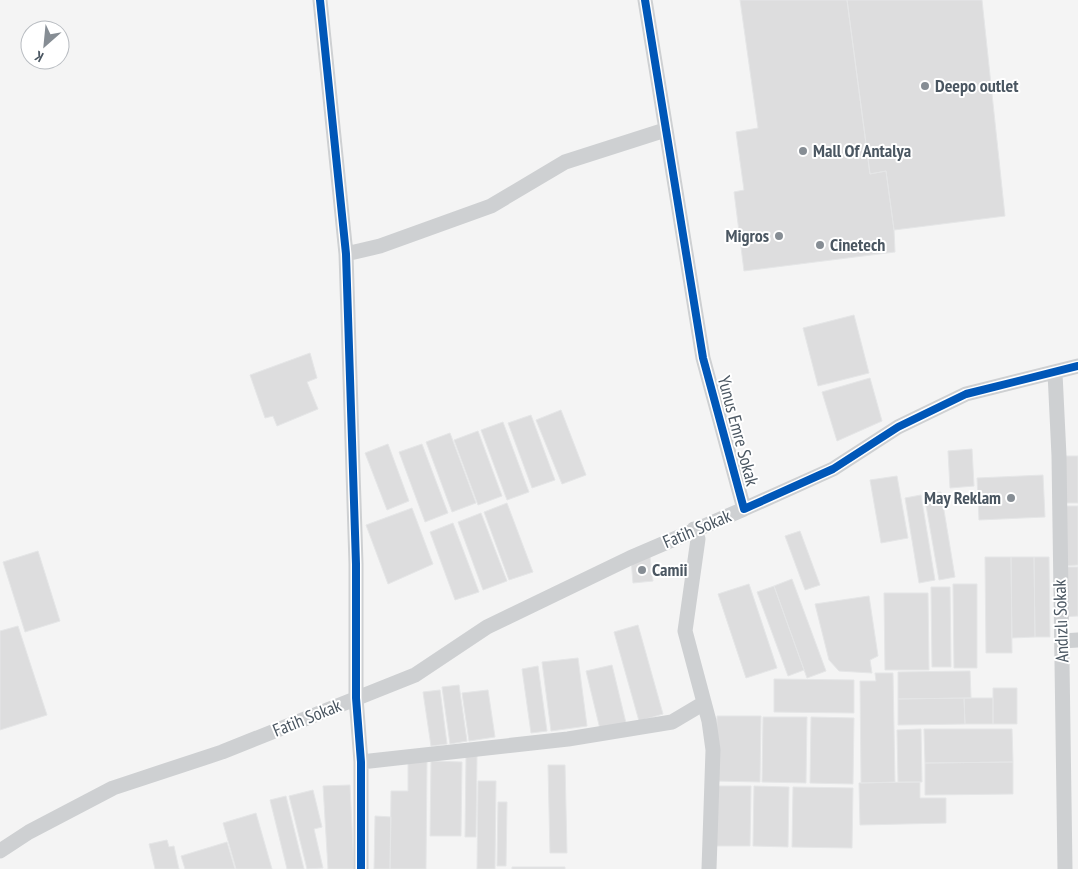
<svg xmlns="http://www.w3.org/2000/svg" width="1078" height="869" font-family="'PT Sans Narrow',sans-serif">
<rect width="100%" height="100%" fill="#f4f4f4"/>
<path fill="#ddddde" stroke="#e5e6e7" d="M740,0H847L870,174L886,171L894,230L895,252L744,271L734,192L744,190L736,132L758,128Z
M847,0H982L1005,216L894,230L886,171L870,174Z
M854,315L869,373L818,386L803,328Z
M310,353L317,378L307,382L318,409L277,426L273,416L265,418L250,375Z
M870,378L882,421L837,441L822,392Z
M561,410L586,475L562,484L536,420Z
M531,415L555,480L532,488L508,423Z
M503,422L529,492L507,500L481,430Z
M478,431L502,496L478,505L454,440Z
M450,433L476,503L452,512L426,442Z
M388,444L409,501L387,510L365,453Z
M422,444L448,513L425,522L399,452Z
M972,449L974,486L950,488L948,451Z
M1059,456H1078V503H1060Z
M1043,475L1045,517L979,520L977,478Z
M897,476L908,538L881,543L870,480Z
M941,492L955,577L939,580L924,494Z
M921,495L935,580L919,583L905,498Z
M507,503L533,572L509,580L484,512Z
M1060,506H1078V565L1061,566Z
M412,508L433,564L388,584L366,525Z
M481,513L507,581L483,590L458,522Z
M453,523L479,592L455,600L430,532Z
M800,531L820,585L805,590L785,536Z
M38,551L60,621L25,632L3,562Z
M650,557L653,581L633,583L631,559Z
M985,557H1011L1012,653H986Z
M1011,557H1034L1035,637L1012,638Z
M1034,557H1049L1050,637H1035Z
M1061,567H1078V616L1062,617Z
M792,579L826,671L807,678L774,586Z
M749,584L777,668L746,678L718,594Z
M953,584H977V668H954Z
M774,586L804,670L788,676L757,592Z
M931,587H950L951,667H932Z
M884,593H928L929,670H885Z
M869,596L878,656L870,660L872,673L839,671L829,660L815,604Z
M638,625L663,714L639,721L614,632Z
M18,626L47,715L0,730V631Z
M578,658L587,726L551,731L542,662Z
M612,665L626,723L600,729L586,671Z
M538,666L547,731L531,733L522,669Z
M970,671L971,698L898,699V672Z
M875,673H893L895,782L861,783L860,681H876Z
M774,679L854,680V713L774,712Z
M459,685L467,741L450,744L442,687Z
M993,688H1017V724H993Z
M440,690L447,744L431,746L423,692Z
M488,690L495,737L469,741L462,693Z
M964,698L965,724L898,725V699Z
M964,698H993V724H965Z
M717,716H761L760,782L716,781Z
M763,717H807L806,783L762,782Z
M811,717L854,718L853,784L810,783Z
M921,729L922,782H898L897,730Z
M924,729H1012L1013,762L925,763Z
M466,756H477L476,837H465Z
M408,761H427L426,869H390L391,791H408Z
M431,761L462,762L461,836H430Z
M1013,762V794L925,795V763Z
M548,765H565L567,853H550Z
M478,781H496L495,869H477Z
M920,782V798H946V823L860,825L859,783Z
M350,785L354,869H328L323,786Z
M716,786H751L750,846H715Z
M754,786L789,787L788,847L753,846Z
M793,787L853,788L852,848L792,847Z
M313,790L322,827L314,829L323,868L307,869L289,796Z
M286,796L304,869H287L270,800Z
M498,802H507L506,866H497Z
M256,813L272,869H236L223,823Z
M375,816L391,817L390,869H374Z
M167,840L169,847L174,846L179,869H155L149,844Z
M227,842L235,869H185L181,856Z
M512,867H565V869H512Z"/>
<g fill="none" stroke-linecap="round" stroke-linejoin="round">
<path stroke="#ced0d2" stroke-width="15" d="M320,0L346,254L356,564V698L361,762V869
M645,0L703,358L744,509L833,469L898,427L966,394L1078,366
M346,254L380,246L491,206L565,162L665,130
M1055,373L1059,456L1065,869
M694,529L698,539L685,631L709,721L713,750L709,869
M1062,641L1078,640
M361,762L568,739L672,722L704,703
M0,851L29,832L113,788L222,752L415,675L487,627L630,558L744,509"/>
<g stroke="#fff" stroke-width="11">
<path id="cycleway" d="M320,0L346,254L356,564V698L361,762V869
M645,0L703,358L744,509L833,469L898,427L966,394L1078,366"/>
</g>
<use href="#cycleway" stroke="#0057b8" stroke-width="8"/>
</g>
<g fill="#868d94" stroke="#fff" stroke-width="2">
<circle cx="925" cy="86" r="5"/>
<circle cx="803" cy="151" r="5"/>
<circle cx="779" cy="236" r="5"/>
<circle cx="820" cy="245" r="5"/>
<circle cx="1011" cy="498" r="5"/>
<circle cx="642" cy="570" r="5"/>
</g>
<g text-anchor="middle" stroke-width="4" stroke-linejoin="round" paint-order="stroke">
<g font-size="18" font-weight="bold" fill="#4a5661" stroke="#fff" text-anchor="start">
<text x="935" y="92">Deepo outlet</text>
<text x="813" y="157">Mall Of Antalya</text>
<text x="769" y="242" text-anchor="end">Migros</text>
<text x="830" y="251">Cinetech</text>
<text x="1001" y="504" text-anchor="end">May Reklam</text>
<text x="652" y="576">Camii</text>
</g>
<g font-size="18" fill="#4a5661" stroke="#fff">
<text transform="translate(738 431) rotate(75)" y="6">Yunus Emre Sokak</text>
<text transform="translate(697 529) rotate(-23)" y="6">Fatih Sokak</text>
<text transform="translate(1061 621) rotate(-92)" y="6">Andızlı Sokak</text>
<text transform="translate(307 718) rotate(-22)" y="6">Fatih Sokak</text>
</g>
</g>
<g transform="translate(45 45) rotate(207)"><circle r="24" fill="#ffffff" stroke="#b7bbc0"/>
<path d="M0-4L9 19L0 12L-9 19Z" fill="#868d94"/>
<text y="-8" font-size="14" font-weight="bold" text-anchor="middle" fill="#4a5661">K</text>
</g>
</svg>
